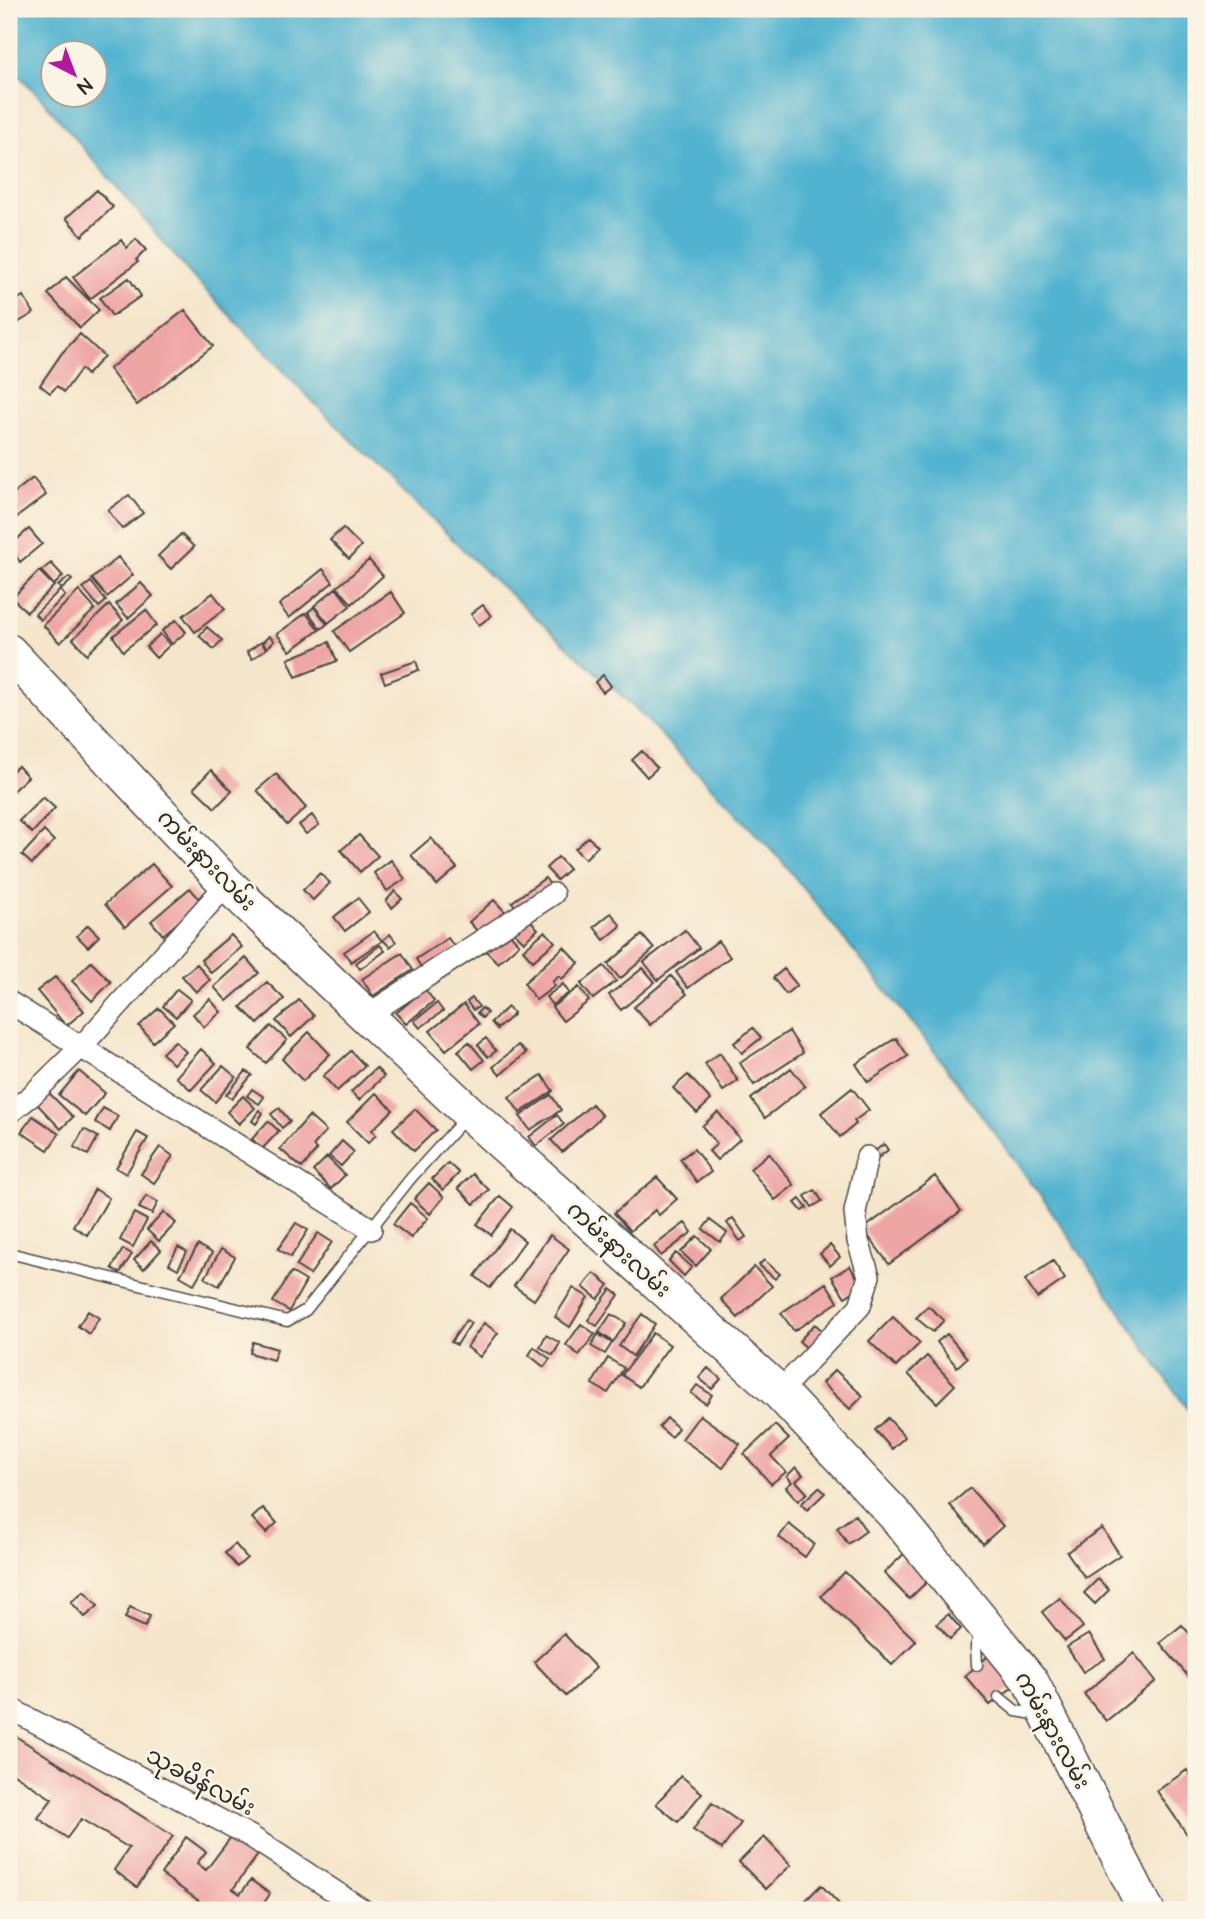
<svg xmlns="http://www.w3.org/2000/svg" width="1205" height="1919" font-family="'Architects Daughter','Noto Sans Myanmar',sans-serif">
<rect width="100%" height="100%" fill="#fcf5e5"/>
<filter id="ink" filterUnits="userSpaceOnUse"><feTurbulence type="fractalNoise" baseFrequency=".0143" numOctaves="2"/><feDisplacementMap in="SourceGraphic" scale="14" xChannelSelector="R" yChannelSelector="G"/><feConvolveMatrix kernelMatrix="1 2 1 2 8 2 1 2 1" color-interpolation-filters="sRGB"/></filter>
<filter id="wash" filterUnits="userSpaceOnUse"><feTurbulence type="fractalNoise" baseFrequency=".00686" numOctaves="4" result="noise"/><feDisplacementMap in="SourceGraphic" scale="28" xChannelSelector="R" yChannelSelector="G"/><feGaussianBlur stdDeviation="1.57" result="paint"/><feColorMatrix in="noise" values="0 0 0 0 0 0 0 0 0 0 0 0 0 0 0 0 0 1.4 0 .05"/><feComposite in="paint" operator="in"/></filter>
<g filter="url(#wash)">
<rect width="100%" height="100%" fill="#f5e6cb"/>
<path fill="#51b3d0" stroke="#3e6f7e" stroke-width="2" fill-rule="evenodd" d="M9,9H1196V1422L1046,1203L931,1047L781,860L635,708L489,575L325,414L193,277L41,98L9,65ZM52,52H94V94H52Z"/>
<g id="blocks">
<path fill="#eea6a5" d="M97,190L113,207L82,236L66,218Z
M136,239L146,250L136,260L138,262L90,299L73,277L121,240L127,248Z
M66,277L99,310L80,328L48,294Z
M129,278L141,296L112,316L100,298Z
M23,296L34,313L14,325L9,316V305Z
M185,310L213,346L137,405L109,369Z
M80,334L104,356L87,375L81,369L64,392L57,386L50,393L40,385L62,353Z
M33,478L46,495L12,521L9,516V497Z
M129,495L143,513L122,529L108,510Z
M343,528L361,546L349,559L330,540Z
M29,529L42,544L20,562L9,546Z
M181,534L194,547L171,569L158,556Z
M118,557L133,575L107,597L92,579Z
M369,560L383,576L352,604L337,587Z
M51,563L63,576L54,585L41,571Z
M323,569L333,582L289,618L279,605Z
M39,571L54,586L27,612L12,598Z
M69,577L72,580L62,589L58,586Z
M91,582L106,601L99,607L83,588Z
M141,583L153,596L128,618L116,604Z
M336,588L350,606L328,623L314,606Z
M60,590L65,596L40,620L35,614Z
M79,591L95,609L60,643L43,625Z
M391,592L405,613L349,652L334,631Z
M213,593L225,609L195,632L183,616Z
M109,605L123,620L87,654L73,639Z
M483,605L491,616L479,625L471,614Z
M314,607L327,624L321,629L308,612Z
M146,610L157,625L123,651L113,636Z
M306,613L319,630L290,651L277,634Z
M176,620L186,632L172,644L162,631Z
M207,627L222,640L214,649L199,636Z
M160,634L170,645L156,658L146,647Z
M269,636L274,641L267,648L262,643Z
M261,642L266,649L252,659L247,652Z
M329,642L337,661L296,677L288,659Z
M416,661L419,670L385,683L381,673Z
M603,675L611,686L603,692L595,682Z
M642,751L657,768L647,777L632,760Z
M18,766L28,777L9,794V774Z
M211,770L232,791L215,808L194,788Z
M276,774L306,808L287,825L257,790Z
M43,797L55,808L32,833L19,821Z
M312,815L319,825L306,834L299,825Z
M44,831L54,841L32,864L22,855Z
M359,835L378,856L360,872L341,850Z
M588,837L598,846L585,859L575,849Z
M431,838L457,868L437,885L411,855Z
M558,857L569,869L557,880L546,868Z
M391,860L405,879L387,891L374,873Z
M152,864L172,886L125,927L105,904Z
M320,873L330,883L313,900L303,890Z
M545,878L552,887L519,912L512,902Z
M190,888L202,902L163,935L151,921Z
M395,891L402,899L392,908L386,901Z
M358,898L369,912L345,931L334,917Z
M494,900L508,915L483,937L469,922Z
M611,913L621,926L604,940L594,927Z
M528,918L538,929L524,942L513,931Z
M88,925L99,936L88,947L77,936Z
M685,930L699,948L658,980L644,962Z
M374,931L382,941L351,962L344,952Z
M507,931L519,944L498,963L485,950Z
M545,931L555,942L533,961L523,950Z
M390,934L396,942L390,947L383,940Z
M9,935L16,940L9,951Z
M231,935L242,947L211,973L201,960Z
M642,935L654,949L620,979L608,964Z
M448,938L457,951L424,972L416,959Z
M718,941L730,957L688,988L676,972Z
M380,945L385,951L360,969L356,963Z
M564,947L579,963L562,979L559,976L552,982L555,986L536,1000L524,983Z
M402,953L413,970L373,996L362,979Z
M246,958L259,973L227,1001L214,987Z
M91,962L111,982L92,1001L72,981Z
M197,964L210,980L196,992L182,976Z
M604,966L616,981L593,999L581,984Z
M643,968L655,982L621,1010L609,995Z
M784,969L797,985L786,994L773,978Z
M671,976L687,994L650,1025L634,1007Z
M55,977L84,1011L66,1026L37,991Z
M267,982L284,999L258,1024L241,1007Z
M563,984L569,993L552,1005L546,997Z
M579,987L589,1001L563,1021L552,1007Z
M177,989L191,1000L176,1017L163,1006Z
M425,989L434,1001L406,1024L396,1013Z
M472,998L479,1007L473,1010L467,1002Z
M210,999L221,1012L204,1027L193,1014Z
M299,1000L314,1016L291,1037L276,1021Z
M437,1003L443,1011L420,1028L414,1021Z
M464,1004L479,1024L446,1050L430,1031Z
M508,1007L514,1014L497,1029L491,1022Z
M159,1008L174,1023L153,1042L139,1026Z
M482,1008L487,1013L482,1018L477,1013Z
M271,1026L287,1040L266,1063L250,1049Z
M753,1028L761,1038L742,1053L734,1043Z
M789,1031L803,1053L754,1085L740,1063Z
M309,1032L330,1054L303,1081L282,1059Z
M486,1038L496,1051L488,1057L478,1045Z
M896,1038L908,1056L868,1082L856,1064Z
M175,1041L186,1052L173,1064L162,1053Z
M469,1042L484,1060L473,1069L458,1051Z
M518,1045L526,1053L500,1075L493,1067Z
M201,1049L216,1063L191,1090L176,1077Z
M351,1051L365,1066L337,1091L323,1076Z
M720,1053L738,1081L723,1091L705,1064Z
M223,1066L236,1077L215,1102L201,1090Z
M376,1068L384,1076L359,1100L351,1092Z
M791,1068L805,1086L765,1118L751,1099Z
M79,1071L105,1093L85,1116L59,1095Z
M246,1071L252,1075L232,1099L226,1095Z
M542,1075L553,1091L520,1113L509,1097Z
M688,1075L711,1100L697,1113L673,1088Z
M852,1088L869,1110L854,1121L856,1124L840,1137L821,1113Z
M252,1089L264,1097L259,1104L247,1096Z
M49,1093L73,1117L61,1129L37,1104Z
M376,1093L393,1110L372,1130L376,1135L368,1143L347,1122Z
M551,1095L561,1110L530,1130L520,1116Z
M243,1096L255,1108L239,1124L227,1112Z
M592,1104L602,1116L562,1152L551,1140Z
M103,1108L118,1116L110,1131L95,1122Z
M279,1108L290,1121L282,1128L271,1114Z
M415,1109L436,1130L414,1151L393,1129Z
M259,1110L263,1113L256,1124L252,1121Z
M718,1112L740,1139L717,1160L709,1151L717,1144L702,1126Z
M557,1115L564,1124L536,1146L529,1137Z
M33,1116L59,1134L48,1150L21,1132Z
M309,1116L326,1131L313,1146L317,1150L302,1168L280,1149Z
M268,1121L279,1131L262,1149L252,1139Z
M84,1129L98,1137L88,1155L74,1147Z
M137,1132L148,1138L126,1174L116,1168Z
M342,1141L354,1152L341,1166L329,1156Z
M884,1144L888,1150L878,1158L874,1152Z
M160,1147L173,1156L154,1183L141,1174Z
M694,1149L711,1172L697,1182L680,1159Z
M769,1153L794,1185L775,1200L750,1169Z
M327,1157L345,1175L331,1189L313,1171Z
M448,1163L459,1173L443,1190L432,1179Z
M473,1174L489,1190L474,1204L458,1188Z
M935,1176L961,1211L889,1264L863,1229Z
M657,1177L677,1199L659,1215L655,1210L630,1231L614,1213Z
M429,1183L444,1197L430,1214L414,1199Z
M95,1189L109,1198L87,1235L73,1226Z
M815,1190L822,1201L812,1207L805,1196Z
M146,1196L158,1202L152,1214L139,1208Z
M500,1196L513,1207L491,1235L477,1224Z
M800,1199L807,1208L802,1211L795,1203Z
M410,1203L428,1218L411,1238L393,1224Z
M164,1212L176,1223L159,1241L147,1230Z
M134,1213L147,1220L133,1247L120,1240Z
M733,1218L746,1237L740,1241L727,1223Z
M710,1220L727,1233L720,1242L703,1229Z
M296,1223L308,1230L291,1257L278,1249Z
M685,1223L692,1232L661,1256L654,1246Z
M510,1229L525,1241L490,1288L475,1276Z
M318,1233L332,1242L310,1275L296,1266Z
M550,1235L569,1249L534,1300L514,1286Z
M697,1236L711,1249L696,1266L681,1252Z
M151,1241L161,1250L144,1269L134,1260Z
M198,1245L212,1253L194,1284L180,1276Z
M830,1245L840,1257L830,1266L820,1254Z
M178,1247L187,1252L178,1269L169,1264Z
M123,1249L132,1254L120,1273L112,1268Z
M221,1249L235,1257L219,1286L205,1278Z
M676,1253L692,1267L684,1276L669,1261Z
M764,1260L780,1274L775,1279L759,1265Z
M1053,1261L1065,1279L1037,1298L1025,1280Z
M850,1266L862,1286L845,1297L832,1277Z
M754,1267L772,1286L738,1318L721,1299Z
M291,1272L306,1281L289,1311L273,1302Z
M594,1273L609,1285L598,1299L583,1287Z
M826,1283L838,1302L794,1331L781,1313Z
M573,1288L588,1297L570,1327L555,1317Z
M611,1289L619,1295L597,1326L588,1320Z
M928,1306L944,1320L933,1332L916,1318Z
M88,1311L99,1318L89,1334L78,1326Z
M611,1314L626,1323L613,1342L599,1332Z
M642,1314L655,1324L633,1356L619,1346Z
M893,1317L920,1343L896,1367L869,1341Z
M466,1320L471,1323L457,1345L451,1342Z
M484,1323L498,1333L480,1357L467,1347Z
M581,1324L595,1334L579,1355L566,1345Z
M815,1324L827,1335L811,1352L799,1341Z
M653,1333L670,1345L639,1387L622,1375Z
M598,1334L612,1343L605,1354L591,1346Z
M947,1334L967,1358L957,1367L937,1342Z
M546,1335L560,1343L553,1355L540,1347Z
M253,1342L277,1349L273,1360L250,1353Z
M534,1347L550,1359L544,1367L529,1355Z
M927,1356L955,1385L937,1403L908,1374Z
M608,1358L624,1368L608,1393L592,1384Z
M708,1368L721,1379L712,1389L699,1378Z
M835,1370L863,1396L850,1409L822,1383Z
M697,1385L712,1395L706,1404L691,1393Z
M700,1415L740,1444L723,1468L682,1439Z
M667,1418L678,1428L671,1437L659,1427Z
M888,1418L905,1437L892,1449L875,1430Z
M775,1425L789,1439L771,1456L786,1472L771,1484L744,1454Z
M796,1467L803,1475L796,1481L807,1493L798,1501L786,1487L792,1482L787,1476Z
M819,1487L825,1493L807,1510L801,1504Z
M970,1488L1003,1526L983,1544L950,1505Z
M263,1508L277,1523L266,1533L252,1518Z
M855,1515L866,1531L848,1544L837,1528Z
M789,1524L814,1544L805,1557L779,1537Z
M1102,1528L1120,1555L1085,1578L1067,1552Z
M235,1544L247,1558L237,1567L225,1553Z
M909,1549L934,1575L909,1599L884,1573Z
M845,1572L916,1641L892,1665L821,1596Z
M1098,1579L1109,1590L1095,1604L1084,1593Z
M84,1591L98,1606L85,1617L71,1602Z
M1060,1598L1083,1627L1065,1641L1042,1612Z
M130,1607L150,1616L145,1627L125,1618Z
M948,1614L961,1629L950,1639L937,1624Z
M1182,1625L1196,1641V1669L1188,1676L1160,1643Z
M564,1634L596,1668L566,1696L534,1662Z
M1089,1634L1105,1659L1083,1672L1067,1647Z
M994,1651L1019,1682L990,1705L965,1676Z
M1134,1653L1156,1681L1106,1721L1084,1694Z
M9,1732L173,1836L137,1887L114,1870L129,1848L81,1819L67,1838L38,1818L52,1799L14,1774L9,1781Z
M1187,1770L1196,1783V1847L1157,1791Z
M681,1776L702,1793L678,1822L656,1804Z
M712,1803L741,1823L722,1849L693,1830Z
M234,1833L260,1852L233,1889L240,1894L251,1880L270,1894L259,1910H212L161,1874L186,1837L206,1852L197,1863L206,1870Z
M764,1837L791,1865L766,1889L739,1862Z
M821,1885L839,1904L833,1910H804L800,1906Z"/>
</g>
</g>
<g filter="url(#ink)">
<use href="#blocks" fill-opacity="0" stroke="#494743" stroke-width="2"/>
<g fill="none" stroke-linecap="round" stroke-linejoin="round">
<g stroke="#494743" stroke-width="13">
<path id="service" d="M9,1253L287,1321L306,1310L411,1178L467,1116
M977,1665L976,1646L982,1630
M999,1697L1016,1711L1040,1715"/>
</g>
<g stroke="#494743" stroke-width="24">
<path id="minor" d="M9,1002L371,1229
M366,1016L553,894
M9,1113L31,1096L82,1046L227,884
M779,1392L860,1306L869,1276L858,1241L855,1212L867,1157
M9,1708L250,1836L363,1910"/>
</g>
<g stroke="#494743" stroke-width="38">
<path id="primary" d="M9,652L227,884L469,1113L779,1392L896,1516L1031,1682L1146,1910"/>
</g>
<use href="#service" stroke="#fff" stroke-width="10"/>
<use href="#minor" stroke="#fff" stroke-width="21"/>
<use href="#primary" stroke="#fff" stroke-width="35"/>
</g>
</g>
<g text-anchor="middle" stroke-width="5" stroke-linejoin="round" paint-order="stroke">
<g font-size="23" fill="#2b2b2b" stroke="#fcf5e5">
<text transform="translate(207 860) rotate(46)" y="8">ကမ်းနားလမ်း</text>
<text transform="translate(619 1249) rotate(42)" y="8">ကမ်းနားလမ်း</text>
<text transform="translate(1053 1730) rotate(61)" y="8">ကမ်းနားလမ်း</text>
<text transform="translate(201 1781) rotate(28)" y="8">သုခမိန်လမ်း</text>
</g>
</g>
<rect width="1205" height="1919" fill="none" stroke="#fcf5e5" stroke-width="35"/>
<g transform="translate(74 74) rotate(138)"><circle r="33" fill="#fcf5e5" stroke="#a8a49b" stroke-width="2"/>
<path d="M0-5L12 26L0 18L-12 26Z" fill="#b5179e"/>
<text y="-10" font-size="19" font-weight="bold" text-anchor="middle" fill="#2b2b2b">N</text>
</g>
</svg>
